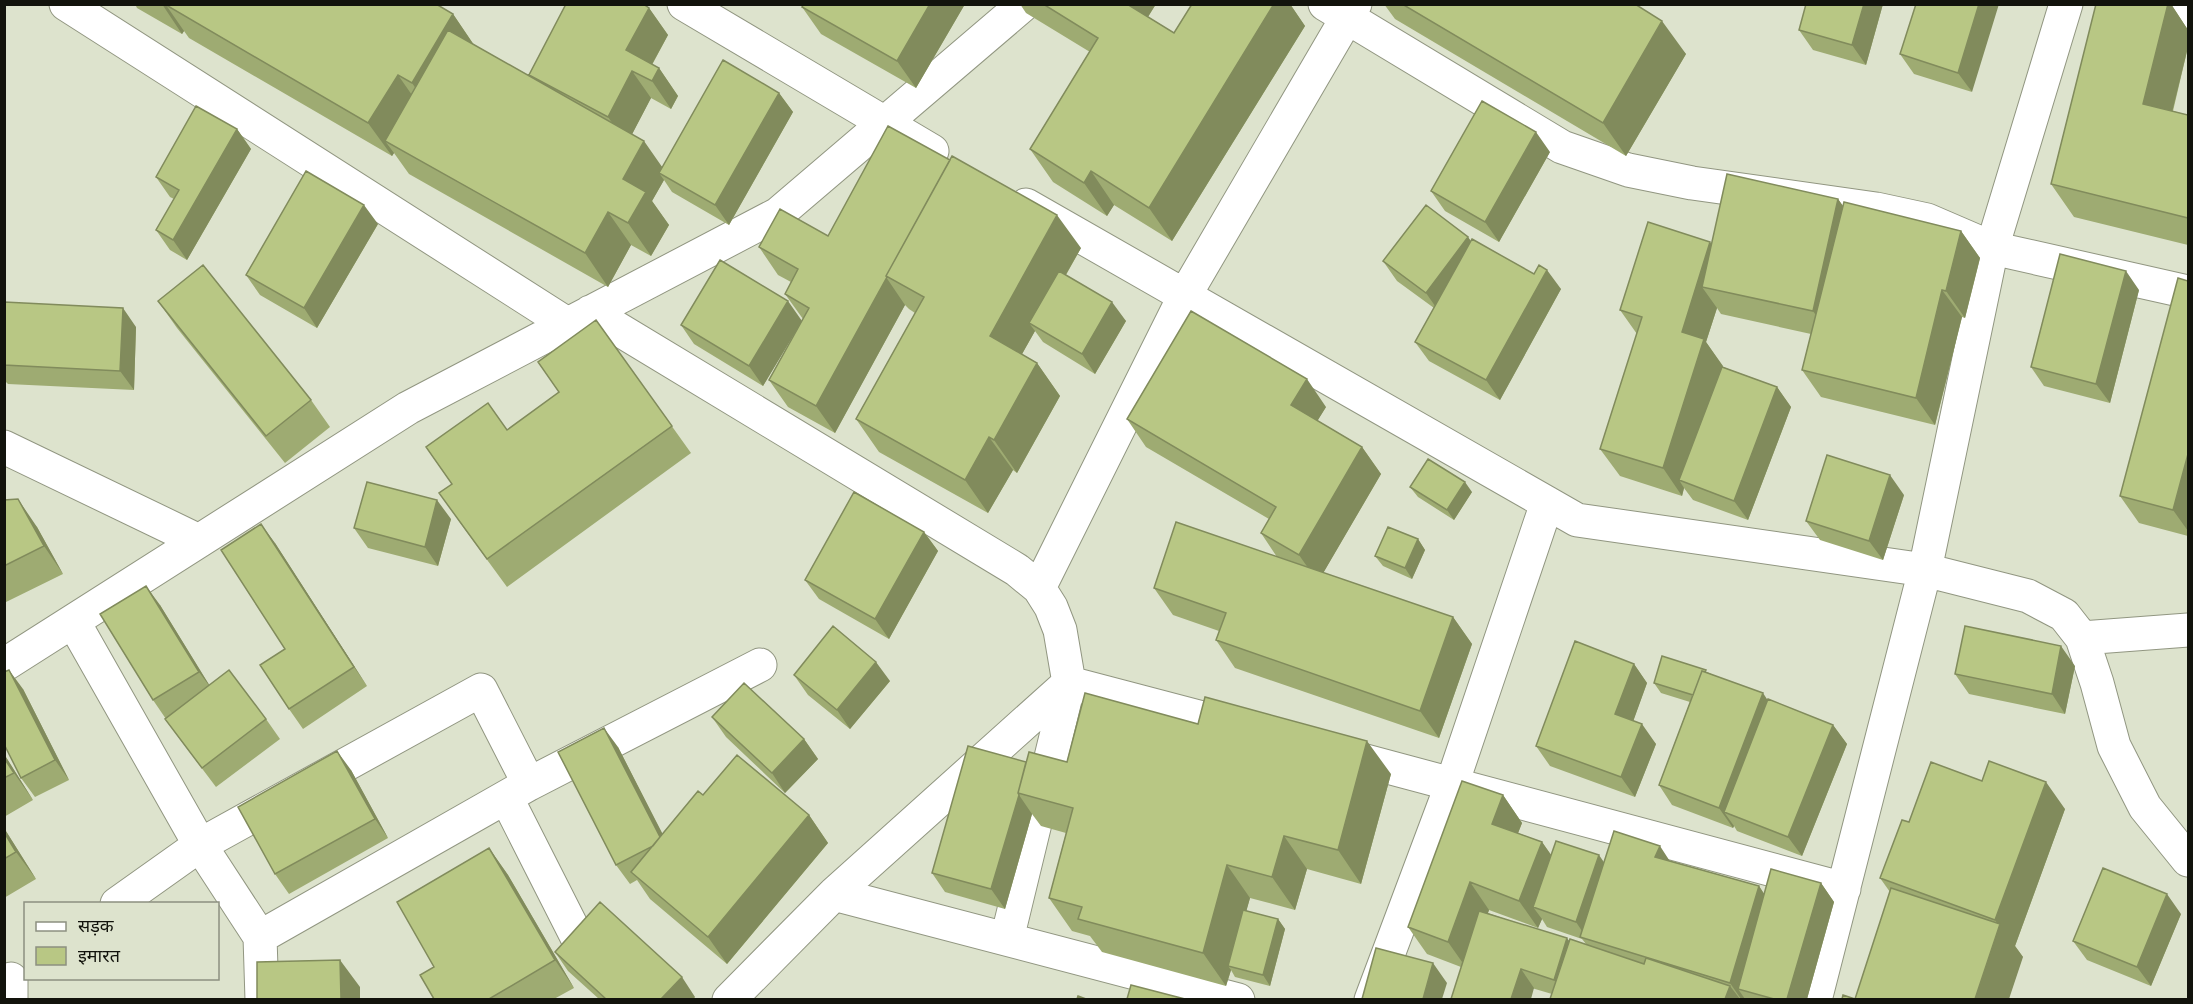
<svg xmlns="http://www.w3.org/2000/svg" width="2193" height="1004" font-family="'Roboto Condensed','Noto Sans Devanagari',sans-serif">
<rect width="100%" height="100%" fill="#dde3cd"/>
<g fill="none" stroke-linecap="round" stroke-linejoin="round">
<g stroke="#919681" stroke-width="35">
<path id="minor" d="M66,4L567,324
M684,4L932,151
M1325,4L1562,147L1628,170L1692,183L1876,209L1927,220L1992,248L2188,292
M2138,4L2188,14
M1026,205L1577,520L1925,570L2028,596L2064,615L2082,638L2097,683L2114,746L2145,807L2188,860
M590,312L1017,570L1039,588L1051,607L1060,630L1069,683L1007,939
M4,447L199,541
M1039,588L1185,295L1355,4
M73,621L200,845L260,937L262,1000
M2082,638L2188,630
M4,665L408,408L778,214L1024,4
M1343,755L1844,889
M506,797L579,941
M834,894L1069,683L1244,729
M117,904L200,845L481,690L529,784
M260,937L529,784L760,665
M4,984L11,979V1000
M729,1000L834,894L1238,1000
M1371,1000L1452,784L1547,503
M1815,1000L1925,570L1992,248L2066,4"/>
</g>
<use href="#minor" stroke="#fff" stroke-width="33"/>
</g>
<path fill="#9eab72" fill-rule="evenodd" d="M135,4H436L453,14L474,45L530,76L649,8L668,35L652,65L659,68L678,96L671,109L651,98L632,134L662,167L779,93L793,112L729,225L672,192L664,180L652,201L669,225L651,256L631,245L608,287L409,174L394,153L392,156L189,38L184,31L182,34L137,8Z
M965,4L916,88L821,34L802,7Z
M1020,4H1156L1148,17L1174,33L1192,4H1290L1305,26L1172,241L1114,205L1107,216L1053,182L1030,149L1090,52L1026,13Z
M1384,4H1635L1686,54L1626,156L1395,19Z
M1883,4L1866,65L1813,50L1799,30Z
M1916,4L1972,92L1914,74L1900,54Z
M2096,4H2171L2188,30V47L2173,111L2188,115V245L2074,217L2051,184Z
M237,129L251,149L187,260L170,250L156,230L174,199L170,197L156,177Z
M1550,152L1499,242L1445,211L1431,191Z
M1838,199L1843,206L1961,231L1980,258L1965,318L1962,317L1935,425L1821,397L1802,370L1811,334L1721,314L1717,308L1706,342L1723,367L1777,387L1791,407L1748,520L1693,500L1684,488L1682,496L1620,476L1600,449L1637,334L1620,310L1712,244Z
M378,224L317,328L260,295L246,275Z
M828,236L1081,248L1066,275L1126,321L1095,374L1043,342L1035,331L1022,354L1037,363L1060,396L1017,473L1013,470L988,513L879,452L856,419L915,313L909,309L905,305L835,433L788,407L769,380L803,319L785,294L791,282L778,275L759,247Z
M1468,237L1471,242L1534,274L1561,289L1500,400L1429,361L1415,342L1434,308L1397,281L1383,261Z
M2188,281V536L2139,523L2120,496Z
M2139,290L2110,403L2044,386L2031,367Z
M158,301L311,400L330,427L285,463L177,328Z
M4,302L136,327L134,390L8,384L4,380Z
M596,320L691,453L507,587L458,520L452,484L426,447L507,430L559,392Z
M802,321L763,386L694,344L681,325Z
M1326,407L1317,421L1362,447L1381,474L1323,573L1453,617L1472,644L1439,738L1235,668L1216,640L1219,631L1173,615L1154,588L1277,557L1261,533L1269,519L1146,447L1127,419Z
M1410,487L1472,492L1454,520L1418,497Z
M1904,495L1883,560L1820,540L1806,521Z
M4,500L37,527L63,574L4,603Z
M451,519L438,566L368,548L354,528Z
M924,532L938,551L889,639L819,599L805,580Z
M1418,539L1425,550L1412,579L1383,566L1375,556Z
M275,543L367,686L303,729L289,709L285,649Z
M160,605L209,685L266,719L280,739L216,787L179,738L153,700Z
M1634,664L1647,683L1633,721L1656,744L1635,797L1550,766L1536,746Z
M2075,666L2065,714L1969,694L1955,674Z
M1707,672L1767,700L1833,725L1847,744L1802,856L1737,831L1734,826L1733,828L1672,805L1659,785L1690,702L1661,693L1654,683Z
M794,675L890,681L850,729L808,695Z
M23,689L69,780L35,797L21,778Z
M712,717L804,739L818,759L785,793L726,737Z
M1198,724L1391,774L1361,884L1307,869L1295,910L1250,898L1246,911L1278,919L1285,929L1270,986L1235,977L1231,970L1226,986L1102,952L1090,936L1072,931L1049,898L1066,833L1041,826L1032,814L1005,909L945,892L932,873L1026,762H1067Z
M618,747L662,834L703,795L809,815L828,843L727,964L650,899L637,880L630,884L616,865Z
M4,754L33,800L4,817Z
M351,770L388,838L289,894L275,874Z
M1982,781L2065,809L2015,946L2023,957L1855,999L1890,892L1880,878L1909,822Z
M1503,795L1522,823L1518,833L1542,842L1551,855L1604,863L1670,861L1759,886L1764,894L1821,883L1834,902L1807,999H1550L1552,994L1461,967L1427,954L1408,927ZM1489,910L1538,928L1542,919L1547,927L1582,939L1586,944L1569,941L1488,913Z
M4,828L36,879L4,898Z
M489,848L508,875L574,988L554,999H434V967Z
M2181,914L2151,986L2087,960L2073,941Z
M555,952L695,997L693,999H599L568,971Z"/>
<path fill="#818b5c" d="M162,4H200L166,5L184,31L182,34Z
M930,4H965L916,88L897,61Z
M1121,4H1156L1139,31Z
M1274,4H1290L1305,26L1172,241L1149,208Z
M1864,4H1883L1866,65L1852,45Z
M1979,4H1999L1972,92L1958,73Z
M2168,4H2171L2188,30V47L2166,137L2143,104Z
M649,8L668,35L645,77L626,50Z
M453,14L476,48L435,116L412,83Z
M1662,21L1686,54L1626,156L1603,123Z
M659,68L678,96L671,109L652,81Z
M632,71L651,98L627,144L608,117Z
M398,75L421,108L385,141L394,153L392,156L368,123Z
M779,93L793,112L729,225L715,205Z
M237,129L251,149L187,260L173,240Z
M1536,132L1550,152L1499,242L1485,222Z
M644,141L667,174L659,173L664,180L652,201L669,225L651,256L628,223L623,179Z
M1091,171L1114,205L1107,216L1084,183Z
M1838,199L1857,226L1832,339L1813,311Z
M364,205L378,224L317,328L304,308Z
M608,212L631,245L608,287L585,253Z
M1057,215L1081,248L1036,327L1029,323L1035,331L1013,370L990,336Z
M1961,231L1980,258L1965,318L1946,291Z
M1468,237L1482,257L1440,313L1426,293Z
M1710,242L1729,269L1702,287L1717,308L1706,342L1723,366L1686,483L1679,480L1684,488L1682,496L1663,468L1682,332Z
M1547,270L1561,289L1500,400L1486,380Z
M2126,271L2139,290L2110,403L2096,384Z
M886,277L905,305L835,433L816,406Z
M1942,290L1962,317L1935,425L1916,398Z
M788,301L802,321L763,386L749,366Z
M1112,302L1126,321L1095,374L1082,354Z
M123,308L136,327L134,390L120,371Z
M1037,363L1060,396L1017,473L994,440Z
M1307,379L1326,407L1310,433L1291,405Z
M1777,387L1791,407L1748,520L1734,501Z
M989,437L1013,470L988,513L965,480Z
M1362,447L1381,474L1318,582L1299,555Z
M2188,454V531L2173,510Z
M1890,475L1904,495L1883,560L1869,541Z
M1465,482L1472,492L1454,520L1447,510Z
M18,499L37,527L63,574L44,546Z
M437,500L451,519L438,566L425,547Z
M261,524L275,543L367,686L354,667Z
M924,532L938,551L889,639L875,619Z
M1418,539L1425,550L1412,579L1405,568Z
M146,586L160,605L213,691L199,672Z
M1453,617L1472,644L1439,738L1420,711Z
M2061,646L2075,666L2065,714L2052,694Z
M876,662L890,681L850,729L837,710Z
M1634,664L1647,683L1629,733L1615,714Z
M9,670L23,689L69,780L55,760Z
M1763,693L1776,713L1724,812L1734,826L1733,828L1719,808Z
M1642,724L1656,744L1635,797L1621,777Z
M1833,725L1847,744L1802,856L1788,837Z
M604,728L618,747L676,860L662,841Z
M804,739L818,759L785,793L772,773Z
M1367,741L1391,774L1361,884L1338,850Z
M337,751L351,770L388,838L375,819Z
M4,754L33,800L14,773L4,758Z
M2046,782L2065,809L2015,946L2023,957L2009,999H1975L1999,926L1995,920Z
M1019,795L1032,814L1005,909L991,889Z
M1503,795L1522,823L1511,851L1492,824Z
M809,815L828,843L727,964L708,937Z
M4,828L36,879L16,852L4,832Z
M1284,836L1307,869L1295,910L1272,877Z
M1542,842L1561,869L1533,907L1542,919L1538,928L1519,901Z
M1660,846L1673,866L1655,857Z
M489,848L508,875L574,988L555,960Z
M1599,855L1612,874L1588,940L1576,922Z
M1227,865L1250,898L1231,967L1228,966L1231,970L1226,986L1203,953Z
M1470,882L1489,910L1467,969L1448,942Z
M1821,883L1834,902L1807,999H1787Z
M1759,886L1772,906L1738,989L1745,999H1741L1730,983Z
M2167,894L2181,914L2151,986L2137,967Z
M1278,919L1285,929L1270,986L1263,975Z
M1567,938L1581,957L1568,999L1554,980Z
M340,960L360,987V999H341Z
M1433,963L1447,983L1442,999H1423Z
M1521,969L1534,988L1531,999H1511Z
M682,977L695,997L693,999H661Z
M1730,986L1740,999H1725Z"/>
<path fill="#b8c784" stroke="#818b5c" stroke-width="1.5" d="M436,4L453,14L412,83L398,75L368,123L166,5Z
M566,4H643L649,8L626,50L659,68L652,81L632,71L608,117L529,75Z
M804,4H930L897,61L802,7Z
M1043,4H1127L1174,33L1192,4H1274L1149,208L1091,171L1084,183L1030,149L1098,38Z
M1402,4H1635L1662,21L1603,123Z
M1806,4H1864L1852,45L1799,30Z
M1916,4H1979L1958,73L1900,54Z
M2096,4H2168L2143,104L2188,115V218L2051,184Z
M448,30L644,141L623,179L646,192L628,223L608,212L585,253L385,141Z
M723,60L779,93L715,205L659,173Z
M1482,101L1536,132L1485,222L1431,191Z
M196,106L237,129L173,240L156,230L179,190L156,177Z
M888,126L950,160L886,276L887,277L816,406L769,380L809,308L785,294L798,269L759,247L780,209L828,236Z
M952,156L1057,215L990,336L1037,363L994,440L989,437L965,480L856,419L924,297L886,276Z
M306,171L364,205L304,308L246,275Z
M1727,174L1838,199L1813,311L1702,287Z
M1844,202L1961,231L1946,291L1942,290L1916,398L1802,370Z
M1426,205L1468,237L1426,293L1383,261Z
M1648,222L1710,242L1682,332L1704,339L1663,468L1600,449L1642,317L1620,310Z
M1472,239L1534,274L1539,265L1547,270L1486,380L1415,342Z
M2060,254L2126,271L2096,384L2031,367Z
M720,260L788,301L749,366L681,325Z
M203,265L311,400L266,436L158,301Z
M1059,271L1112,302L1082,354L1029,323Z
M2178,278L2188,281V454L2173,510L2120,496Z
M4,302L123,308L120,371L4,365Z
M1191,311L1307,379L1291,405L1362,447L1299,555L1261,533L1276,507L1127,419Z
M596,320L672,426L487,559L439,493L452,484L426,447L488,403L507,430L559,392L538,362Z
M1722,367L1777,387L1734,501L1679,480Z
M1827,455L1890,475L1869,541L1806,521Z
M1428,459L1465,482L1447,510L1410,487Z
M367,482L437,500L425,547L354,528Z
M854,492L924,532L875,619L805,580Z
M18,499L44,546L4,566V500Z
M1176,522L1453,617L1420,711L1216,640L1226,613L1154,588Z
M261,524L354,667L289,709L260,665L285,649L221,550Z
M1388,527L1418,539L1405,568L1375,556Z
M146,586L199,672L153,700L100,614Z
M833,626L876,662L837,710L794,675Z
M1965,626L2061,646L2052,694L1955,674Z
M1575,641L1634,664L1615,714L1642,724L1621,777L1536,746Z
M1662,656L1706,670L1705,672L1702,671L1693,695L1654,683Z
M9,670L55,760L21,778L4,744V672Z
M229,670L266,719L202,768L165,719Z
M1702,671L1763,693L1719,808L1659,785Z
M744,683L804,739L772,773L712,717Z
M1085,693L1198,724L1205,697L1367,741L1338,850L1284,836L1272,877L1227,865L1203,953L1078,919L1082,907L1049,898L1073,808L1018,793L1029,752L1067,762Z
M1768,699L1833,725L1788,837L1724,812Z
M604,728L660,837L653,846L616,865L558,752Z
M968,746L1026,762L1018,793L1019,795L991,889L932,873Z
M337,751L375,819L275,874L238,807Z
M737,755L809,815L708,937L631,872L698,791L703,795Z
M4,758L14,773L4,778Z
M1989,761L2046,782L1995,920L1880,878L1902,820L1909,822L1931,762L1982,781Z
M1462,781L1503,795L1492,824L1542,842L1519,901L1470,882L1448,942L1408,927Z
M1614,831L1660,846L1655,857L1759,886L1730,983L1580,937Z
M4,832L16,852L4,859Z
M1556,841L1599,855L1576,922L1533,907Z
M489,848L555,960L489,999H434L420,975L434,967L397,902Z
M2103,868L2167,894L2137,967L2073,941Z
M1771,869L1821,883L1787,999H1774L1738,989Z
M1891,888L2000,924L1975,999H1842L1843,995L1855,999Z
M600,902L682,977L661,999H606L555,952Z
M1243,910L1278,919L1263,975L1228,966Z
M1479,911L1567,938L1554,980L1521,969L1511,999H1451Z
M1570,939L1644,964L1646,958L1730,986L1725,999H1550Z
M1376,948L1433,963L1423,999H1362Z
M340,960L341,999H257V962Z
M1131,985L1185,999H1127Z
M1078,996L1086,999H1077Z"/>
<rect width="2193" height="1004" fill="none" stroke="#12130c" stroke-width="12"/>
<rect x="24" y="902" width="195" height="78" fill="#dde3cd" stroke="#8c9080" stroke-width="1.5"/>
<rect x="36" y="922" width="30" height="9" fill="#ffffff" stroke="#8c9080" stroke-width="1.5"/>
<text x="78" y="932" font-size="18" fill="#12130c">सड़क</text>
<rect x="36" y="947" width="30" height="18" fill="#b8c784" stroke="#8c9080" stroke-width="1.5"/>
<text x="78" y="962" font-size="18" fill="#12130c">इमारत</text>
</svg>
